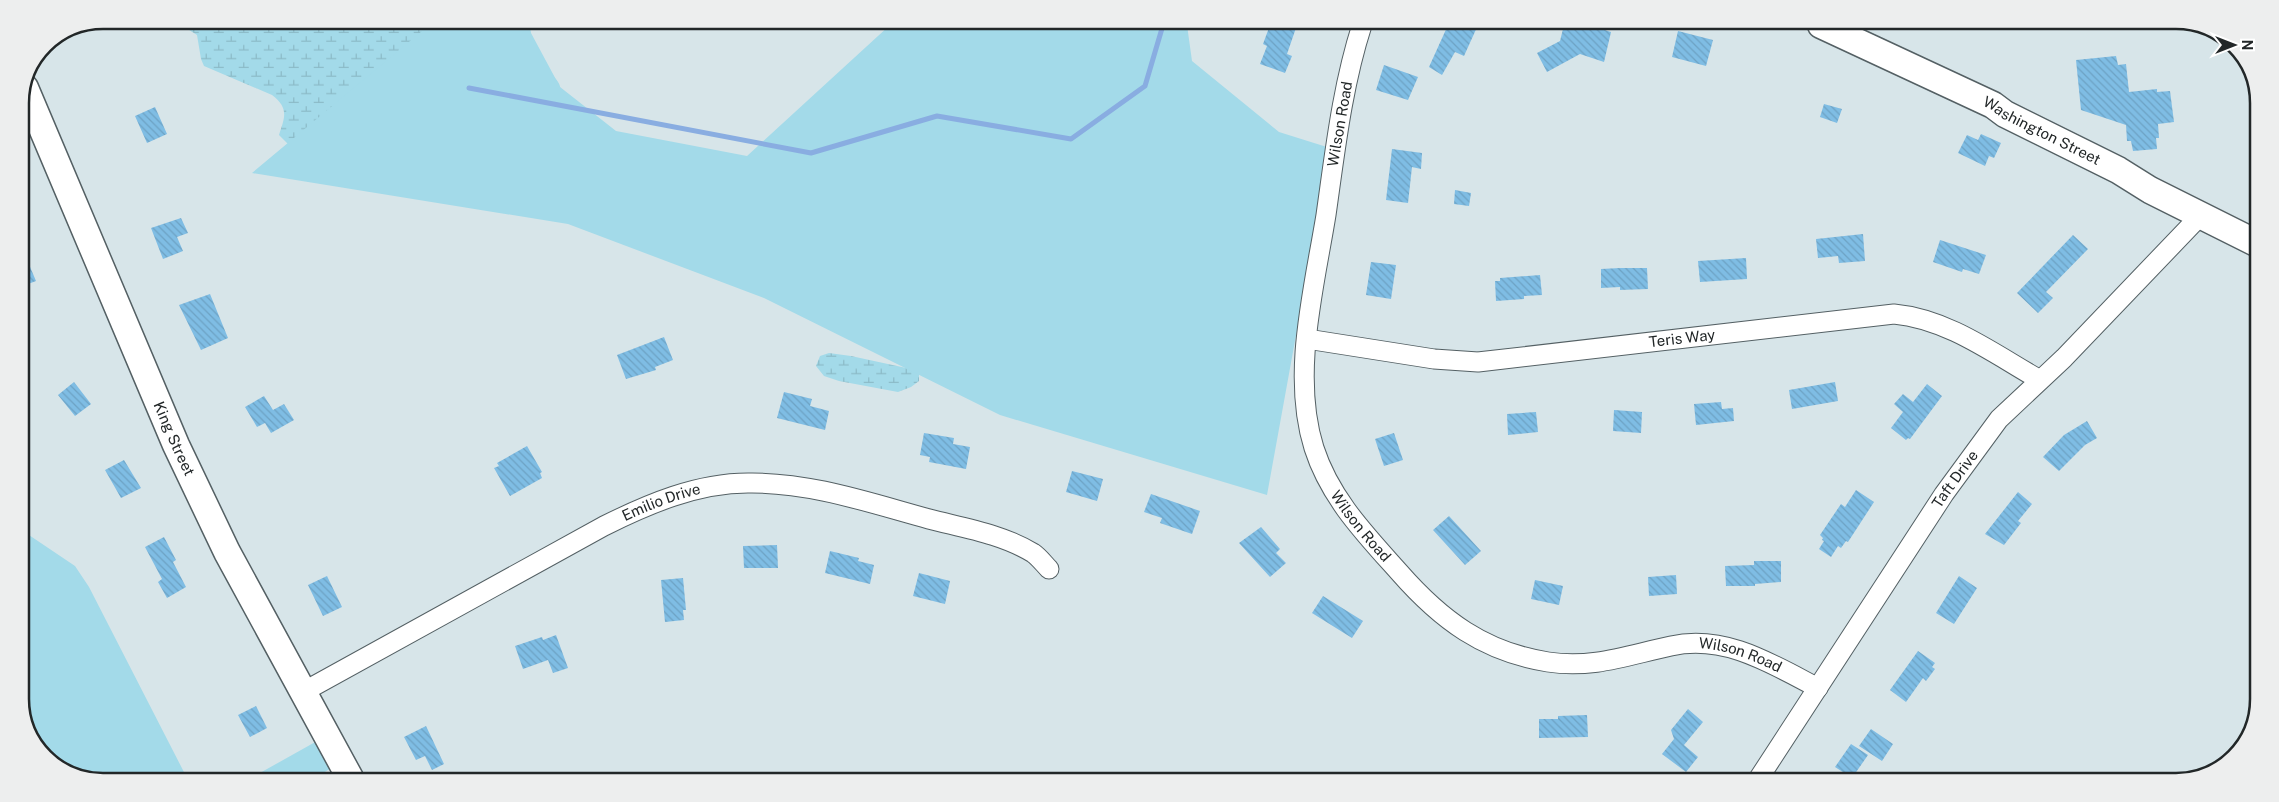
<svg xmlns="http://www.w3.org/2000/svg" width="2279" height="802" font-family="'Public Sans',sans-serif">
<defs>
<pattern id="wetland-marsh" width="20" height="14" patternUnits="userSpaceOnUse" patternTransform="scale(1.25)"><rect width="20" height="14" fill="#a3dae9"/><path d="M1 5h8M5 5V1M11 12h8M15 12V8" fill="none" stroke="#8cbbc8"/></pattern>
<pattern id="building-back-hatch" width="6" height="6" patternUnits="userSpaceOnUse" patternTransform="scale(1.25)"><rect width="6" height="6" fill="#7fbde4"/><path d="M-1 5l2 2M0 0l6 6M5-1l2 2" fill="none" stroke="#6da2c4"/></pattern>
</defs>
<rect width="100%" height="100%" fill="#d7e5e9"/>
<path fill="url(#wetland-marsh)" d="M183,26H521L554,77C561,84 561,89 561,98L288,144L279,135C285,117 289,108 272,95L204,66L201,59L197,35Z
M829,353L851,356L911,369L919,374V381L911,387L898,392L839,381L824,376L816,366L820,356Z"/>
<path fill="#a3dae9" d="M890,25H1187L1192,61L1279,132L1330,148L1267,495L1000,415L764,298L568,224L252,173L428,26H530L531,33L560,87L616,131L747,156Z
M20,529L75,566L89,587L187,778H77L37,750L20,705Z
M326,736L341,762L315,778H251Z"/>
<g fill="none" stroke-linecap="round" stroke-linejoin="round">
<path stroke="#89ade1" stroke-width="5" d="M469,88L811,153L937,116L1071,139L1145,86L1163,25"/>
</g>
<path fill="url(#building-back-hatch)" d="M1270,25H1297L1287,54L1292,56L1285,73L1260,64L1267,46L1263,44Z
M1448,25H1478L1464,56L1455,52L1442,75L1429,67Z
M1564,25H1589L1611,32L1604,62L1580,54L1547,72L1537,53L1560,41Z
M1678,31L1713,40L1706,66L1672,57Z
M2116,56L2118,65L2126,64L2129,92L2157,89V92L2170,91L2174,122L2158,124L2159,138H2156L2157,149L2133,151L2131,141H2127L2126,125L2081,110L2076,60Z
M1384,65L1418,77L1408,100L1376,90Z
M1824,104L1842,109L1837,123L1820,117Z
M155,107L167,134L147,143L135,116Z
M1981,134L2001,143L1994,158L1989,156L1985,166L1958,153L1967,135L1978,140Z
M1392,149L1422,153L1421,169L1412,167L1408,203L1386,200Z
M1455,190L1471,193L1469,206L1454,204Z
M181,218L188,233L177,237L183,251L163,259L151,228Z
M1863,234L1865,261L1839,263L1838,256L1818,258L1816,239Z
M2073,235L2088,249L2046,292L2053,298L2038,313L2017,293Z
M1940,240L1986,255L1979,274L1963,269L1962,272L1933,262Z
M20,243L36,281L20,287Z
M1746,258L1747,279L1700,282L1698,261Z
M1371,262L1396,265L1391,299L1366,295Z
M1620,268H1647L1648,289L1620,290V287L1601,288V269Z
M1540,275L1542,295L1524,296V299L1496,301L1495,281H1500V278Z
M210,294L228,338L201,350L179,305Z
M664,337L673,360L655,367L656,370L626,379L617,355Z
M74,382L91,404L75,416L58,395Z
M1835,382L1838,401L1792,409L1789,390Z
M1927,384L1942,396L1910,439L1908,438L1906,440L1891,428L1903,412L1894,404L1903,394L1913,402Z
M784,392L812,399L810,406L829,411L825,430L777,418Z
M264,396L273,410L284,404L294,420L271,433L265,423L257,427L245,407Z
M1721,402L1722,409L1733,408L1734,421L1696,425L1694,404Z
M1614,410L1642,412L1641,433L1613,431Z
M1536,412L1538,432L1508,435L1507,414Z
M2087,421L2097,438L2085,445L2059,471L2043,457L2064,435Z
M924,433L954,438L953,444L970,447L966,469L929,462L930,457L920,455Z
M1394,433L1403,460L1384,466L1375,439Z
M527,446L542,472L540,473L542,478L510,496L494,468L499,466L497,463Z
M124,460L141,488L121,498L105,470Z
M1072,471L1103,479L1097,501L1066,492Z
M1856,490L1874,502L1848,542L1846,541L1841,548L1838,546L1831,557L1819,549L1824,541L1822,540L1823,538L1820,535L1841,504L1845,507Z
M2018,492L2032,504L2018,521L2021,523L2004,545L1985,534Z
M1151,494L1200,511L1192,534L1160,523L1162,518L1144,512Z
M1449,516L1481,551L1465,565L1433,530Z
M1261,527L1280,549L1276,553L1286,563L1270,577L1239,543Z
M164,537L176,560L173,562L186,587L167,598L158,582L162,579L145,547Z
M777,545L778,568H744L743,546Z
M830,551L859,558L858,561L874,565L870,584L825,573Z
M1754,561H1781V582L1755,584V586H1726L1725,566L1754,565Z
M919,573L950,581L945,604L913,596Z
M1676,575L1677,594L1649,596L1648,577Z
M327,576L342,607L323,616L308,585Z
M1959,576L1977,588L1954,624L1936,613Z
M683,578L686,610H683L684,620L665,622L661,580Z
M1535,580L1563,586L1559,605L1531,599Z
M1323,596L1363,621L1352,638L1312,613Z
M556,635L568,668L553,673L548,660L523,669L515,646L542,637L543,640Z
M1918,651L1935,663L1932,667L1935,669L1926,681L1923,678L1906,702L1890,690Z
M256,706L267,728L250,737L238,715Z
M1688,709L1703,722L1684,745L1698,757L1686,772L1662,754L1674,739L1671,730Z
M1587,715L1588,737L1539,738V719H1558V716Z
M426,726L444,764L432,770L425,756L416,760L404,737Z
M1871,729L1893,744L1882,761L1859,746Z
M1851,744L1868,755L1852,778L1835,767Z"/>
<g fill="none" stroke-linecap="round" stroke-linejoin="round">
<g stroke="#546064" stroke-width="21">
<g id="minor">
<path id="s1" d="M1362,25C1342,87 1335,152 1326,215C1314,289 1291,375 1314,448C1330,498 1365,534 1399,572C1441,620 1484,652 1548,662C1593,669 1628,655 1671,646C1725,634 1772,664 1818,688"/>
<path id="s2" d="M1307,339L1434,359L1478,362L1894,314C1948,319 1994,354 2040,380"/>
<path id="s3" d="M303,692L604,526C648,504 697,483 748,483C810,482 870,503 929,519C964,528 1002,534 1033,553C1039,557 1044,564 1049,569"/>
<path id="s4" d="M1757,781L1944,494L1999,419L2064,358L2200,216"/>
</g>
</g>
<g stroke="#546064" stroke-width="29">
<g id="secondary">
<path id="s5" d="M1821,25L1993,105L2005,114L2118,170L2150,190L2258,244"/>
<path id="s6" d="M25,88L176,445L227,552L350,778"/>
</g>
</g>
<use href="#minor" stroke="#fff" stroke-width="19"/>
<use href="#secondary" stroke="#fff" stroke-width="26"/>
</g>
<g text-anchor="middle" stroke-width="4" stroke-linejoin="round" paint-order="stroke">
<g font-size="15" fill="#222728" stroke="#fff">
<text transform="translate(1340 124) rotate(-80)" y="5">Wilson Road</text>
<text dy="5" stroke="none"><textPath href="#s5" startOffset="245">Washington Street</textPath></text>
<text dy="5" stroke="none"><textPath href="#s2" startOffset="378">Teris Way</textPath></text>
<text dy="5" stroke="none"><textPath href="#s6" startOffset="381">King Street</textPath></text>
<text dy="5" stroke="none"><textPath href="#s4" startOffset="361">Taft Drive</textPath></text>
<text dy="5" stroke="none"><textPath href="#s3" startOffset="406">Emilio Drive</textPath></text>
<text dy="5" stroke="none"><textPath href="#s1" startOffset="521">Wilson Road</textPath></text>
<text dy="5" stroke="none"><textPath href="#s1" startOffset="955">Wilson Road</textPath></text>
</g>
</g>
<path d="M0 0H2279V802H0ZM103 29H2176A74 74 0 0 1 2250 103V699A74 74 0 0 1 2176 773H103A74 74 0 0 1 29 699V103A74 74 0 0 1 103 29Z" fill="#edeeee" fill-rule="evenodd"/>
<path fill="none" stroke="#222728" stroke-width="2.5" d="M103 29H2176A74 74 0 0 1 2250 103V699A74 74 0 0 1 2176 773H103A74 74 0 0 1 29 699V103A74 74 0 0 1 103 29Z"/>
<g transform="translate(2234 45) rotate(90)" stroke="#ffffff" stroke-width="4" paint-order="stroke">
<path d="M0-4L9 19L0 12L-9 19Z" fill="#222728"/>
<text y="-8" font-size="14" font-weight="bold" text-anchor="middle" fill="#222728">N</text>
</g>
</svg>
